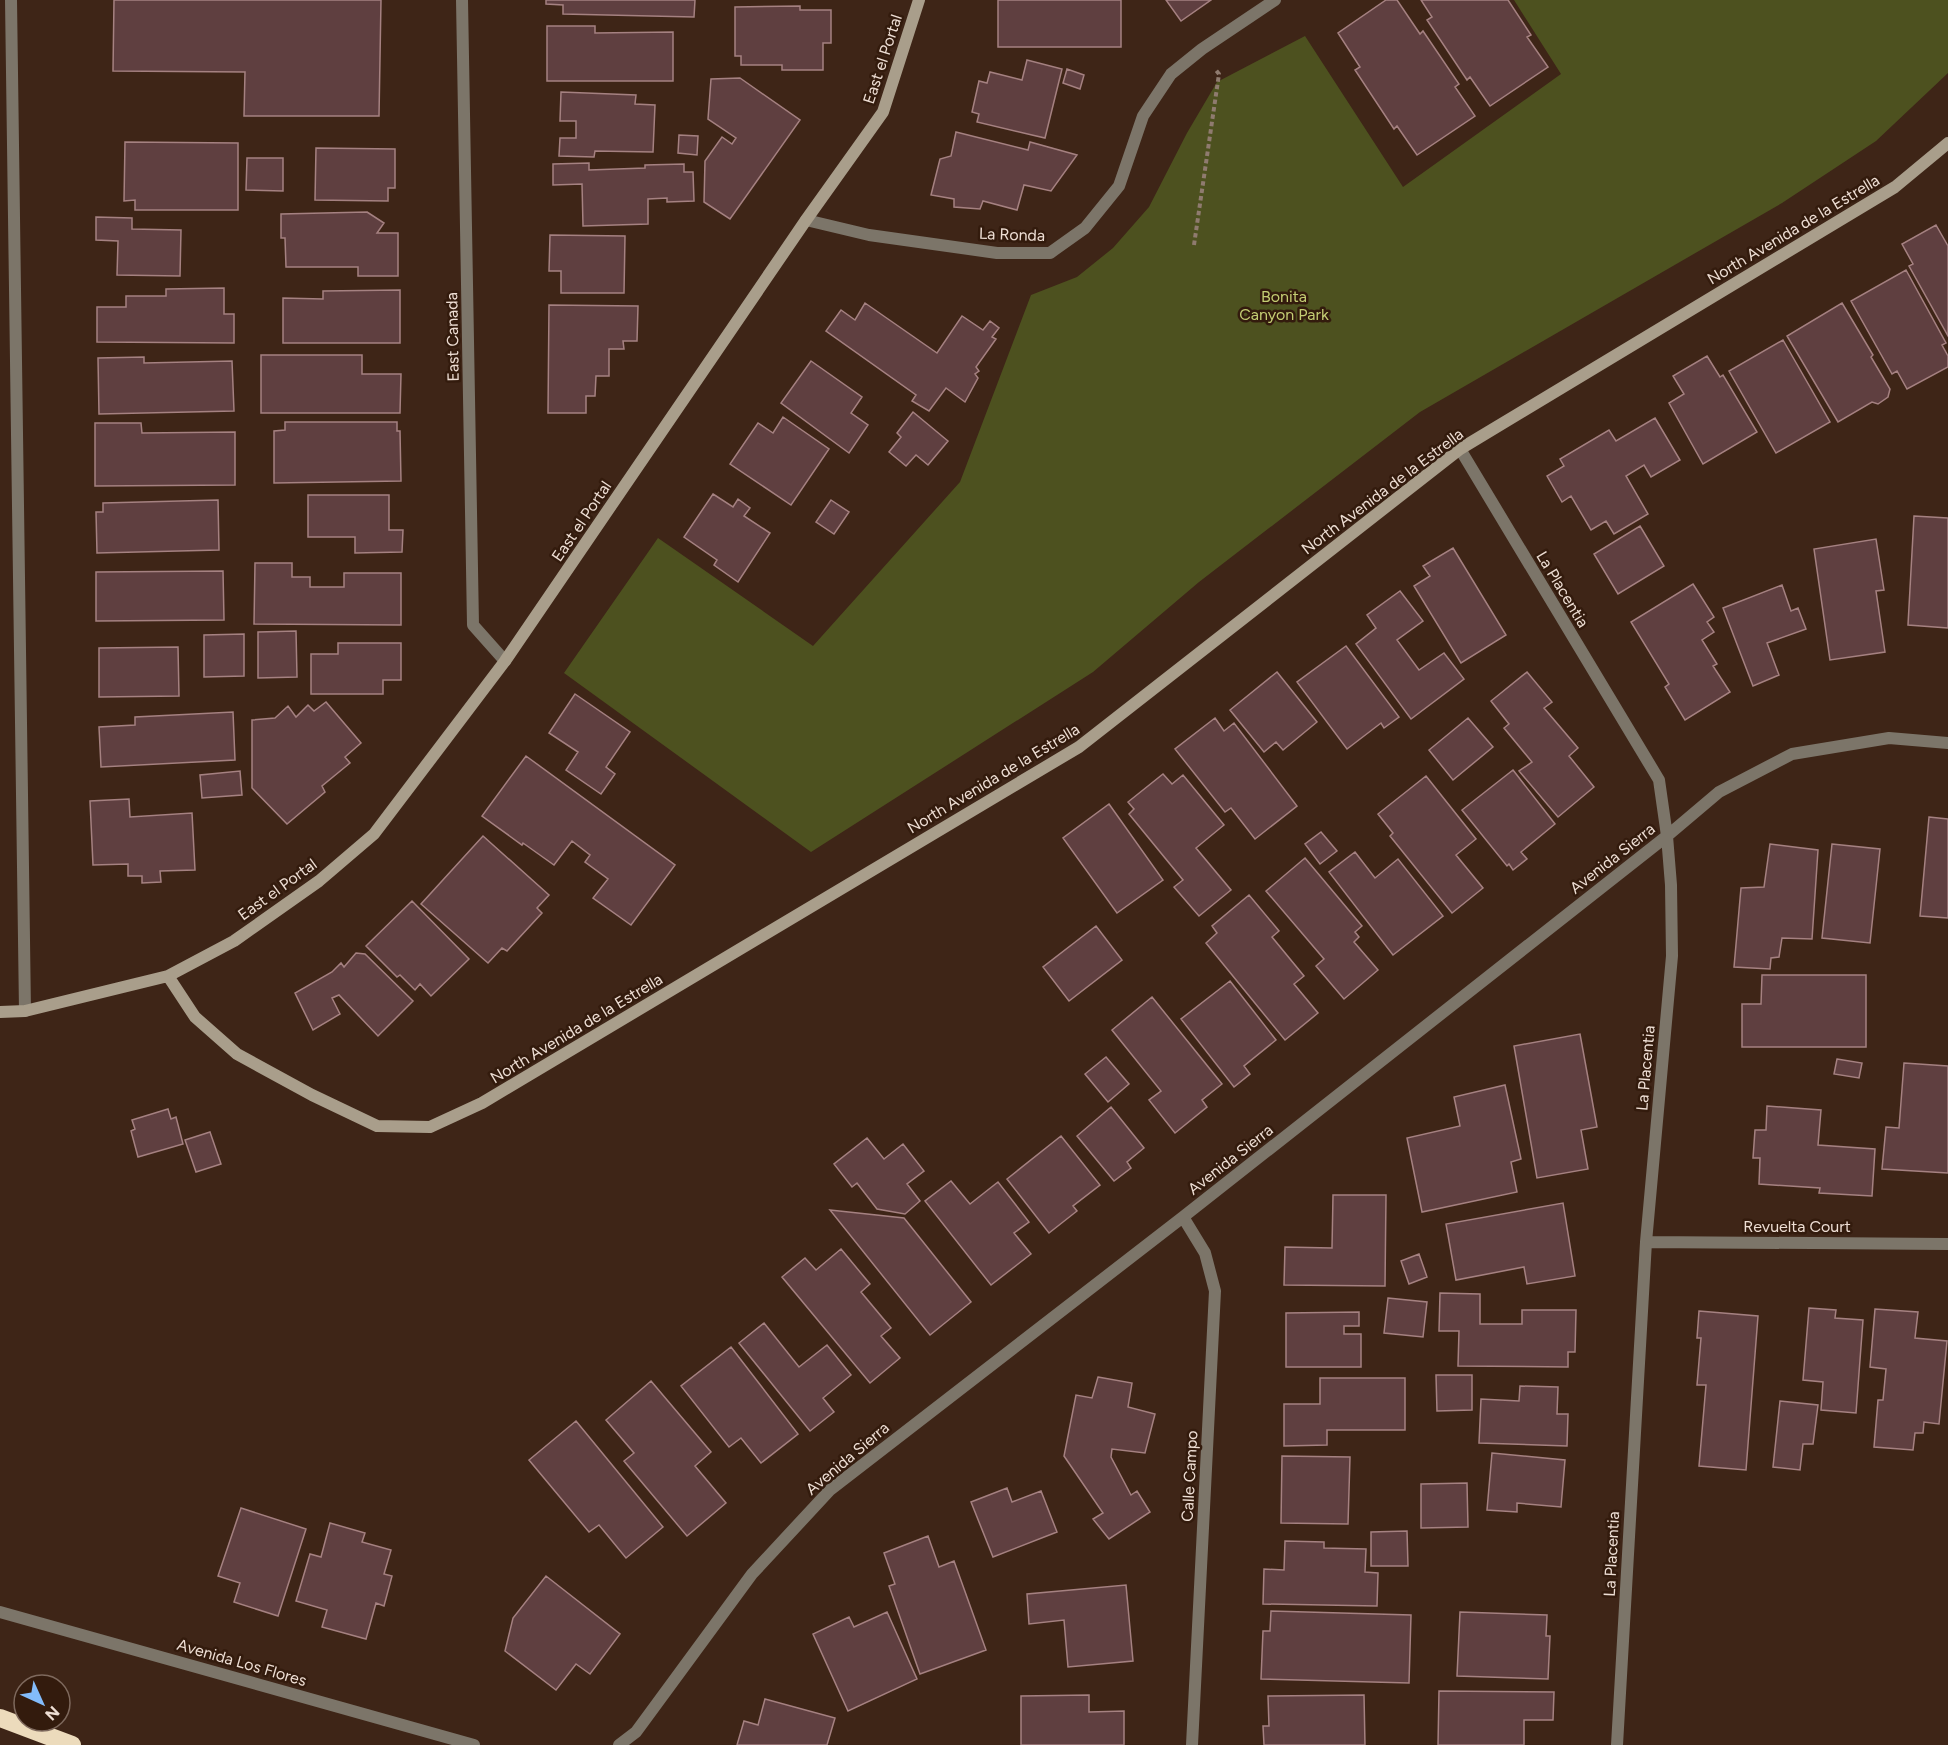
<svg xmlns="http://www.w3.org/2000/svg" width="1948" height="1745" font-family="Figtree,sans-serif">
<rect width="100%" height="100%" fill="#3e2517"/>
<path fill="#4d511f" d="M1514,0H1948V73L1876,141L1782,203L1420,412L1199,582L1093,672L811,852L564,673L658,538L813,646L960,482L1031,295L1077,277L1113,248L1149,207L1187,133L1217,82L1305,36L1403,187L1561,74Z"/>
<path fill="#5f3f40" stroke="#a58181" stroke-width="1.5" d="M114,0H381L379,116H244L245,72L113,71Z
M546,0H695L694,17L563,14V5L546,4Z
M998,0H1121V47H998Z
M1166,0H1211L1181,21Z
M1386,0H1397L1420,34L1423,31L1459,84L1455,87L1475,116L1417,155L1397,126L1394,129L1355,70L1360,67L1338,33Z
M1421,0H1508L1531,35L1527,37L1548,67L1490,106L1470,77L1467,80L1427,20L1432,17Z
M800,6V10H831V43H823V70H782V65H741V56H735V7Z
M547,26H595V33L673,32V81H547Z
M1027,60L1062,69L1045,138L977,122L979,114L972,112L979,81L987,83L990,72L1022,80Z
M1067,69L1084,75L1080,89L1063,83Z
M740,78L800,120L730,219L704,202L705,161L722,137L732,144L736,138L708,119L711,79Z
M561,92L636,95L635,104L655,105L653,152L595,151L594,157L559,156L560,138H576V121H560Z
M956,132L1028,150L1030,142L1077,155L1051,191L1024,185L1017,210L983,201L980,209L954,207V199L931,195L940,159L951,156Z
M679,135L698,136L697,155L678,153Z
M125,142L238,143V210H135V200L124,201Z
M316,148L395,149V188H388V201L315,200Z
M247,158H283V191L246,190Z
M589,163V170L645,168V165L684,164V172H693L694,201L667,202V198L648,199V224L583,226L582,184L553,185V164Z
M367,212L384,223L377,233H398V276H358V267H286L285,238H281V214Z
M96,217L132,218V229L181,230L180,276L117,275L118,241L96,240Z
M1936,225L1948,246V336L1909,266L1913,264L1902,244Z
M550,235L625,236L624,293H561V271H549Z
M1906,270L1946,343L1942,345L1948,356V367L1907,389L1897,371L1892,374L1851,301Z
M224,288V314H234V343L97,342V307H126V296H166V289Z
M400,290V343H283V298L323,299V291Z
M865,303L937,353L962,316L983,330L990,321L999,328L992,337L996,339L976,367L979,371L975,374L978,378L965,402L946,388L929,411L912,401L916,395L826,331L841,310L855,320Z
M1842,303L1873,355L1871,357L1890,389L1888,397L1878,404L1872,402L1838,422L1787,336Z
M549,305L638,306L637,341H623L624,349H609V376H596L595,396H586V413H548Z
M1783,340L1830,422L1776,453L1729,371Z
M261,355H362V374H401L400,413H261Z
M1707,356L1720,377L1723,375L1757,432L1703,464L1669,403L1684,394L1673,376Z
M144,357V363L232,361L234,411L99,414L98,358Z
M811,361L862,397L851,413L868,425L849,453L781,403Z
M913,412L948,441L928,465L916,455L906,466L889,452L901,437L897,433Z
M783,417L829,449L791,505L730,464L758,423L773,433Z
M1655,418L1680,460L1651,477L1644,465L1626,476L1648,514L1614,534L1606,521L1591,530L1571,496L1562,502L1547,476L1564,466L1560,459L1609,430L1616,441Z
M285,422H397V431H400L401,481L274,483V431L285,430Z
M95,423H141L142,433L235,432V485L95,486Z
M713,494L733,507L738,499L750,508L744,516L770,533L738,582L714,565L717,560L684,537Z
M308,495H389V530H403L402,552L355,553V537H308Z
M218,500L219,550L97,553L96,512H103V503Z
M831,500L849,512L834,534L816,522Z
M1914,516L1948,518V628L1908,625Z
M1640,526L1664,566L1618,594L1594,554Z
M1876,539L1884,590L1876,591L1885,652L1830,660L1814,549Z
M1453,548L1506,635L1461,663L1414,586L1430,576L1423,566Z
M255,563H292V577H310V587H344V573H401V625L254,624Z
M223,571L224,620L96,621V572Z
M1693,584L1714,617L1707,622L1714,632L1702,640L1717,664L1713,666L1730,692L1685,720L1665,687L1669,684L1631,622Z
M1782,585L1791,611L1798,608L1806,629L1767,643L1779,675L1753,686L1723,608Z
M1400,591L1423,621L1397,640L1419,670L1444,653L1464,679L1411,719L1356,644L1376,628L1367,615Z
M296,631L297,677L258,678V632Z
M244,634V676L204,677V635Z
M338,643H401V680H383V694H311V654H338Z
M1346,646L1399,717L1384,728L1381,723L1347,749L1297,682Z
M178,647L179,696L99,697V648Z
M1277,672L1317,722L1283,750L1276,742L1264,752L1230,710Z
M1527,672L1552,702L1544,708L1578,748L1569,756L1594,787L1558,817L1519,771L1532,762L1504,728L1509,724L1491,701Z
M575,694L630,732L606,767L615,774L601,794L566,770L578,752L549,733Z
M326,702L361,743L345,757L350,763L322,786L325,792L287,824L252,788V720L275,718L288,706L296,717L308,705L314,711Z
M233,712L235,760L101,767L99,727L135,725V717Z
M1215,718L1224,731L1234,723L1297,806L1255,839L1231,808L1225,812L1175,749Z
M1468,718L1493,747L1453,780L1429,750Z
M526,756L675,865L631,925L593,898L608,879L585,862L590,855L572,841L554,865L523,843L522,845L482,816Z
M1513,770L1555,824L1521,852L1527,859L1513,870L1509,864L1507,866L1462,810Z
M240,771L242,795L202,798L200,775Z
M1163,774L1172,784L1183,775L1224,825L1196,848L1231,890L1199,916L1174,887L1183,880L1129,814L1134,809L1128,802Z
M1426,776L1476,839L1456,855L1483,888L1452,913L1390,836L1393,833L1378,814Z
M129,799L130,817L192,813L195,870L160,871L161,882L142,883V876H128V864L93,865L90,801Z
M1109,804L1163,880L1117,913L1063,838Z
M1929,817L1948,819V918L1920,916Z
M1321,832L1337,851L1320,864L1305,844Z
M483,836L549,895L537,908L542,913L507,951L502,948L488,963L421,904Z
M1770,844L1818,850L1812,939L1782,938L1779,957L1771,958L1770,969L1734,967L1741,888L1764,887Z
M1832,844L1880,849L1870,943L1822,938Z
M1355,852L1375,878L1398,859L1443,916L1393,955L1329,872Z
M1305,858L1362,926L1355,932L1359,937L1354,942L1378,970L1344,999L1316,966L1324,959L1266,891Z
M1249,895L1279,931L1272,937L1304,976L1294,984L1318,1013L1285,1040L1206,943L1217,933L1212,926Z
M412,901L469,959L431,996L420,984L415,990L400,975L397,977L366,946Z
M1096,926L1122,960L1069,1001L1043,967Z
M356,953L365,954L413,1001L378,1036L339,995L332,998L340,1014L313,1030L295,993L332,972L341,963L344,967Z
M1762,975H1866V1047H1742V1004H1761Z
M1230,981L1276,1040L1244,1066L1250,1074L1234,1087L1181,1019Z
M1152,997L1222,1084L1202,1100L1207,1107L1175,1133L1149,1100L1161,1091L1112,1030Z
M1580,1034L1597,1127L1581,1130L1588,1169L1537,1178L1514,1046Z
M1106,1057L1129,1084L1108,1102L1085,1074Z
M1837,1059L1862,1063L1859,1078L1834,1074Z
M1904,1063L1948,1066V1173L1882,1169L1886,1127L1899,1128Z
M1505,1085L1521,1159L1511,1162L1517,1192L1422,1212L1407,1138L1460,1126L1454,1097Z
M1767,1106L1821,1110L1818,1145L1875,1149L1872,1196L1819,1193L1820,1188L1759,1184L1760,1158H1753L1755,1130H1766Z
M1111,1107L1144,1148L1127,1162L1131,1168L1114,1181L1077,1136Z
M168,1109L171,1119L176,1117L183,1144L138,1157L131,1131L135,1129L132,1120Z
M210,1132L221,1164L196,1172L185,1140Z
M1061,1136L1100,1185L1073,1206L1077,1211L1049,1233L1007,1179Z
M867,1138L884,1159L903,1144L924,1171L907,1184L920,1201L905,1214L877,1209L857,1183L852,1187L834,1164Z
M951,1181L970,1204L998,1182L1029,1222L1014,1233L1031,1254L991,1285L925,1201Z
M1333,1195H1386L1385,1286L1284,1285L1285,1247L1332,1248Z
M1563,1203L1575,1276L1527,1284L1524,1267L1456,1280L1446,1224Z
M830,1210L904,1218L971,1302L930,1335Z
M841,1249L870,1284L861,1292L891,1328L881,1336L900,1358L870,1383L782,1277L805,1258L816,1270Z
M1419,1254L1427,1277L1409,1284L1401,1261Z
M1440,1293L1480,1294V1324H1522V1310H1576L1575,1352H1568V1367L1458,1366L1459,1331H1439Z
M1388,1298L1427,1302L1423,1337L1384,1333Z
M1809,1308L1836,1310L1835,1318L1863,1320L1856,1413L1821,1410L1823,1382L1803,1380Z
M1875,1309L1918,1312L1915,1338L1947,1341L1939,1424L1924,1422L1923,1433H1915L1913,1450L1874,1447L1878,1400H1883L1886,1369L1870,1367Z
M1699,1311L1758,1316L1746,1470L1699,1466L1706,1385H1697L1701,1338H1697Z
M1359,1312V1326H1344V1334H1361V1367H1286V1313Z
M764,1323L799,1367L827,1345L851,1375L823,1398L834,1412L810,1431L739,1343Z
M731,1347L798,1434L761,1463L741,1438L729,1447L681,1386Z
M1436,1375H1472V1410L1437,1411Z
M1098,1377L1132,1383L1128,1407L1155,1414L1145,1453L1112,1449L1111,1457L1131,1495L1137,1491L1150,1512L1109,1539L1093,1519L1103,1513L1064,1456L1076,1395L1092,1398Z
M1320,1378H1405V1430H1327V1445L1284,1446V1404H1320Z
M651,1381L711,1452L695,1466L726,1503L687,1536L624,1461L634,1453L606,1420Z
M1520,1386L1558,1387L1557,1414H1568L1567,1446L1479,1443L1481,1399L1519,1401Z
M1780,1401L1818,1405L1813,1444H1803L1800,1470L1773,1467Z
M576,1421L663,1527L626,1558L599,1525L589,1532L529,1460Z
M1492,1453L1565,1460L1561,1507L1517,1503V1512L1487,1510Z
M1282,1456L1350,1457L1348,1524L1281,1523Z
M1467,1483L1468,1527L1421,1528V1484Z
M1007,1488L1012,1502L1041,1491L1057,1532L993,1557L971,1502Z
M241,1508L306,1529L278,1616L234,1602L240,1583L218,1576Z
M330,1523L365,1533L362,1542L391,1550L384,1574L392,1576L384,1606L376,1603L366,1639L322,1627L327,1610L296,1601L310,1554L321,1557Z
M1407,1531L1408,1566H1371V1532Z
M928,1536L939,1567L954,1561L986,1650L920,1674L889,1586L895,1584L884,1553Z
M1285,1541L1324,1542V1548L1366,1549L1365,1572L1378,1573L1377,1606L1263,1604L1264,1569L1284,1570Z
M546,1576L620,1634L590,1674L576,1664L556,1690L505,1651L513,1618Z
M1126,1585L1133,1661L1068,1667L1064,1620L1029,1624L1027,1594Z
M1271,1611L1411,1615L1409,1683L1261,1679L1263,1631H1270Z
M887,1612L917,1679L848,1711L813,1634L849,1617L854,1627Z
M1460,1612L1547,1615L1546,1636H1550L1548,1679L1457,1676Z
M1439,1691L1554,1692L1553,1720H1524V1745H1438Z
M1089,1695V1712L1124,1711V1745H1021V1696Z
M1364,1695L1365,1745H1264L1263,1726H1269L1268,1696Z
M765,1699L835,1718L827,1745H737L744,1721L758,1725Z"/>
<g fill="none" stroke-linecap="round" stroke-linejoin="round">
<path stroke="#8f7b6f" stroke-width="4" stroke-dasharray="4.5 3" stroke-linecap="butt" d="M1194,245L1219,74L1215,69"/>
<path stroke="#7c7569" stroke-width="12" d="M11,0L25,1011
M462,0L473,625L505,661
M806,220L869,235L997,253H1050L1085,228L1119,186L1143,116L1171,74L1202,49L1275,0
M1460,449L1659,780L1667,836L1671,885L1672,956L1646,1242L1617,1745
M1183,1217L1205,1253L1215,1291L1192,1745
M1646,1242L1948,1244
M0,1612L474,1745
M619,1745L636,1732L752,1574L830,1490L1183,1217L1667,836L1719,792L1792,754L1889,738L1948,743"/>
<path stroke="#a99e8b" stroke-width="12" d="M168,976L234,941L319,881L374,834L505,661L806,220L883,112L919,0
M0,1012L25,1011L168,976L195,1017L237,1054L312,1095L377,1126L430,1127L482,1103L1079,747L1460,449L1895,187L1948,143"/>
<path stroke="#ecdbbc" stroke-width="18" d="M0,1718L72,1745"/>
</g>
<g text-anchor="middle" stroke-width="5" stroke-linejoin="round" paint-order="stroke">
<g font-size="16" fill="#eeded4" stroke="#331b0d">
<text transform="translate(882 59) rotate(-72)" y="6">East el Portal</text>
<text transform="translate(1793 229) rotate(-31)" y="6">North Avenida de la Estrella</text>
<text transform="translate(1012 234) rotate(2)" y="6">La Ronda</text>
<text transform="translate(452 337) rotate(-91)" y="6">East Canada</text>
<text transform="translate(1382 491) rotate(-37)" y="6">North Avenida de la Estrella</text>
<text transform="translate(581 521) rotate(-56)" y="6">East el Portal</text>
<text transform="translate(1563 589) rotate(59)" y="6">La Placentia</text>
<text transform="translate(993 778) rotate(-31)" y="6">North Avenida de la Estrella</text>
<text transform="translate(1612 858) rotate(-38)" y="6">Avenida Sierra</text>
<text transform="translate(277 889) rotate(-36)" y="6">East el Portal</text>
<text transform="translate(576 1028) rotate(-31)" y="6">North Avenida de la Estrella</text>
<text transform="translate(1645 1068) rotate(-85)" y="6">La Placentia</text>
<text transform="translate(1230 1159) rotate(-38)" y="6">Avenida Sierra</text>
<text x="1797" y="1232">Revuelta Court</text>
<text transform="translate(847 1458) rotate(-40)" y="6">Avenida Sierra</text>
<text transform="translate(1189 1476) rotate(-87)" y="6">Calle Campo</text>
<text transform="translate(1611 1554) rotate(-87)" y="6">La Placentia</text>
<text transform="translate(242 1662) rotate(16)" y="6">Avenida Los Flores</text>
</g>
<g font-size="16" fill="#c4cd73" stroke="#331b0d">
<text x="1284" y="302">Bonita<tspan x="1284" dy="18">Canyon Park</tspan></text>
</g>
</g>
<g transform="translate(42 1703) rotate(135)"><circle r="28" fill="#331b0d" stroke="#7e695d" stroke-width="1.5"/>
<path d="M0-4.5L10 22L0 15L-10 22Z" fill="#83bcfb"/>
<text y="-9" font-size="16" font-weight="bold" text-anchor="middle" fill="#eeded4">N</text>
</g>
</svg>
